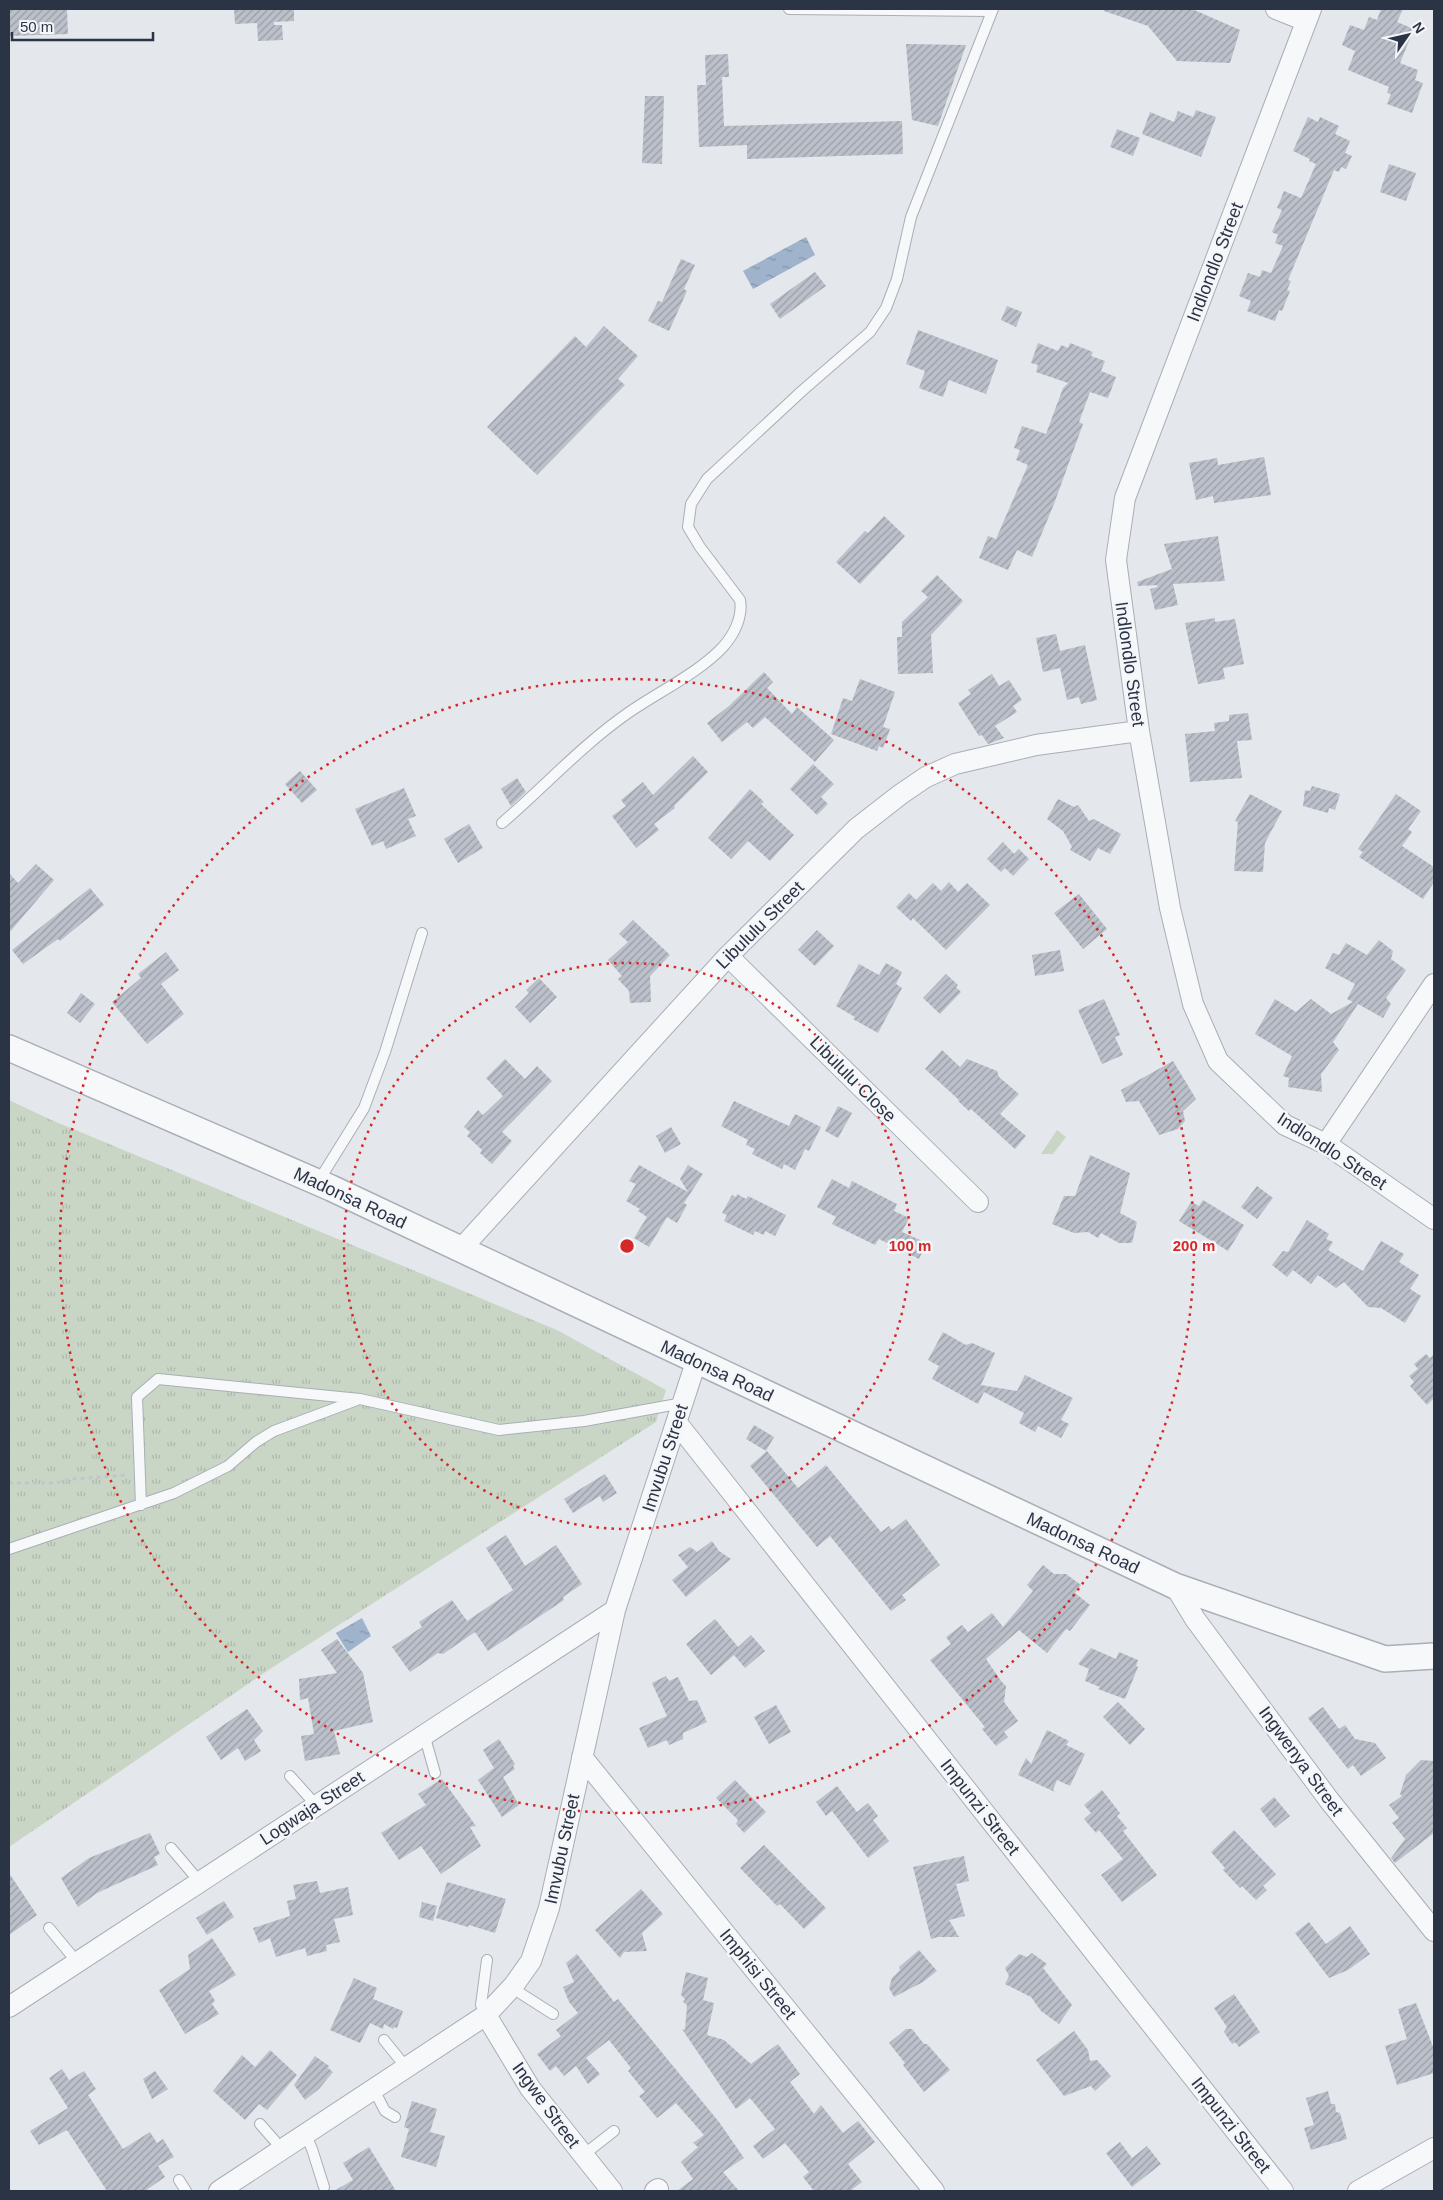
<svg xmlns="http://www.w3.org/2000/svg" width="1443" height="2200" font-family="Arial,sans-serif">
<defs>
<pattern id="grass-tufts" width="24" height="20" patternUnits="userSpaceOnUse" patternTransform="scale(1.25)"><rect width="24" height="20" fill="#c9d6c5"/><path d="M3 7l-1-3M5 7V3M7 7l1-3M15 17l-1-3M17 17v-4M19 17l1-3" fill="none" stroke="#adb8ab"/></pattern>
<pattern id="water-ripples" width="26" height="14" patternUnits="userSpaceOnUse" patternTransform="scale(1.25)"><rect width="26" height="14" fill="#9fb4cc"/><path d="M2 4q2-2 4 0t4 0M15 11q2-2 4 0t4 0" fill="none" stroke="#8293a7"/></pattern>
<pattern id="building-hatch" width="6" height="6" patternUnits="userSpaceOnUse" patternTransform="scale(1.25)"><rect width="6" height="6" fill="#bbc0ca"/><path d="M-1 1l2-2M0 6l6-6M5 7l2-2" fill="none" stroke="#989da6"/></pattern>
</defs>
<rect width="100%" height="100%" fill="#e4e7ec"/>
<path fill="url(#grass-tufts)" d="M9,1100L49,1119L557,1330L666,1390L656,1422L267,1671L9,1847Z"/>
<path fill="#c9d6c5" d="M1057,1130L1066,1137L1053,1154H1041Z"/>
<path fill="url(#water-ripples)" d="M806,237L815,255L753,289L743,271Z
M362,1618L371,1636L348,1652L336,1633Z"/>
<path fill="url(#building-hatch)" d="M9,9H67L68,34L9,36Z
M234,9H294V21L274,22V25H282L283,40L258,41L257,23L235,24Z
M1104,9H1192L1240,30L1230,63L1177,61L1148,26L1104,11Z
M1381,9H1403L1397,22L1414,29L1400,63L1418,70L1415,80L1423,83L1412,113L1387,104L1391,94L1387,93L1389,87L1348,70L1355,51L1342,45L1350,25L1364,30L1369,17L1377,20Z
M906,44L966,45L938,126L912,120Z
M728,54L729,77H722L724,126L902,121L903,154L747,159V145L699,147L697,85H706L705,55Z
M645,96H664L662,164L642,163Z
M1196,110L1216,117L1201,157L1142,134L1150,112L1174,122L1178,111L1193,117Z
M1308,117L1318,122L1320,117L1339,126L1335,134L1350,141L1345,153L1352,156L1346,169L1341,167L1339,172L1334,170L1288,280L1291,281L1287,290L1290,291L1282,311L1279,310L1275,321L1247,311L1251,301L1239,296L1248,273L1260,277L1262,270L1271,273L1283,246L1275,243L1278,235L1272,232L1282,210L1277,208L1284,191L1301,198L1316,164L1309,161L1310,159L1293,151Z
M1117,129L1140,138L1133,156L1110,147Z
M1389,164L1416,173L1406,201L1380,192Z
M681,259L695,265L684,289L687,291L669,331L648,321L658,301L662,302Z
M815,272L826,286L780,319L770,304Z
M1007,306L1022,312L1016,327L1001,320Z
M604,326L638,356L618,379L625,385L537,475L487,427L575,336L586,347Z
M918,330L998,360L986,394L949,380L943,397L919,388L925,371L906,364Z
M1038,343L1058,351L1061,345L1068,348L1070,343L1093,352L1091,356L1105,361L1101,371L1116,377L1108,398L1090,392L1079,422L1083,424L1054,504L1032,557L1017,550L1008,570L979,558L988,536L996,539L1028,465L1016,460L1020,450L1014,448L1022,426L1046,434L1063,388L1068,383L1036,372L1038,365L1031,363Z
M1264,457L1271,495L1214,503L1213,496L1196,500L1189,463L1217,458L1218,465Z
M884,516L905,536L860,584L836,562L865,531L868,533Z
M1218,536L1225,581L1173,584L1178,605L1155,610L1150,589L1158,587L1157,585L1138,586L1137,582L1172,569L1164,544Z
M937,575L963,601L931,635L933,673L898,674L897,637H902V622L928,597L921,591Z
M1215,618V622L1235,619L1244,664L1223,668L1225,679L1198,684L1185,623Z
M1056,634L1060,651L1085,645L1097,700L1081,704L1079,697L1067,700L1060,668L1043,672L1036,638Z
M764,672L773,682L767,688L792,714L797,707L834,740L815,762L765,717L753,728L747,722L722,742L707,723L729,706Z
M992,674L999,686L1009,680L1022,700L1013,706L1017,712L995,726L1004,738L988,744L982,735L979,736L958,703L971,694L968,690Z
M860,679L895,692L883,727L890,729L883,748L879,746L877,751L831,734L843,698L852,701Z
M1248,713L1252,740L1237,741L1242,778L1190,782L1185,734L1215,731L1214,723L1229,721V715Z
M693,756L708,772L674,806L675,808L654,824L659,830L636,848L612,816L626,806L621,800L643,782L653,795Z
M813,764L834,784L821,797L828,804L817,815L790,789Z
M300,771L317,790L302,803L285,784Z
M517,778L526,792L511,806L501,789Z
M1312,786L1340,794L1335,810L1329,808L1328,813L1303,806L1305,790L1310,791Z
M404,788L416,816L408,819L416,836L386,849L383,841L372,846L355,809Z
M750,789L764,802L761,804L794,835L770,861L748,841L731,859L708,838Z
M1250,794L1282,811L1265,843L1263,872L1234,871L1238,822L1235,821Z
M1396,794L1421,811L1408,829L1412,832L1402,846L1434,867V882L1423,899L1359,857L1363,852L1358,849Z
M1058,799L1074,807L1078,805L1089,821L1094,819L1121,834L1110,854L1098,848L1090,861L1070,850L1072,847L1063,831L1047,819Z
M469,824L483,848L458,863L444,839Z
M1003,842L1014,854L1019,849L1029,859L1013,876L1005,868L1001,872L987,859Z
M36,864L54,880L9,933V873L18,883Z
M949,882L958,892L967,883L990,905L946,950L913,918L911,921L896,907L909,893L916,900L933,883L941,891Z
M90,888L104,905L60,941L58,939L23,964L12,950Z
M1079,894L1107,929L1083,949L1054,913Z
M633,920L670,955L650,976L651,1002L630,1003L629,991L618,979L622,976L608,960L628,942L619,934Z
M817,930L834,946L815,966L798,950Z
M1379,940L1393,951L1391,959L1406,970L1386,998L1391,1004L1383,1018L1358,1004L1333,1042L1339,1050L1321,1074L1322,1092L1288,1087L1289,1078L1283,1076L1292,1056L1255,1034L1275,999L1296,1012L1311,999L1331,1014L1353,1002L1347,999L1355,984L1325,968L1333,953L1339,955L1346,943L1367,955Z
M1060,950L1064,971L1035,976L1032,955Z
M166,952L179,970L161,984L184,1014L147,1044L112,1002L141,978L138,974Z
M886,963L902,972L896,984L902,988L878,1033L853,1019L855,1017L836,1006L859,964L879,975Z
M946,974L958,985L956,987L961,992L940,1014L923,998Z
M539,978L557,997L530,1023L515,1007L529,993L526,990Z
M81,993L95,1004L80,1023L67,1013Z
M1104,999L1120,1035L1115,1037L1123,1055L1102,1064L1078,1010Z
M942,1050L960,1067L967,1059L997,1071L999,1077L1019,1094L1000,1114L1026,1136L1015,1149L971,1109L969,1111L958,1101L959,1100L925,1069Z
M505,1059L525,1079L537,1066L552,1081L502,1132L512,1141L492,1164L480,1153L482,1150L467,1136L470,1132L464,1127L478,1110L483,1115L503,1096L486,1078Z
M1173,1061L1196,1099L1183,1111L1185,1121L1178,1129L1159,1135L1139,1101L1126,1102L1121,1090Z
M734,1101L789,1126L795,1114L821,1127L809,1151L805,1149L795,1170L784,1164L782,1169L752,1154L755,1149L746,1145L748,1140L721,1126Z
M838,1106L852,1113L838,1138L825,1131Z
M671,1127L681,1144L665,1153L656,1136Z
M1090,1155L1130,1173L1120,1213L1137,1222L1132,1243H1119L1101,1233L1098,1238L1088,1232L1074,1233L1052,1224L1064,1196H1075Z
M639,1165L688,1192L680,1179L688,1165L703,1174L684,1203L687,1205L677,1223L667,1217L649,1247L634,1238L647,1217L638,1211L640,1209L626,1201L636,1184L629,1181Z
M832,1179L849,1188L852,1181L897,1204L894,1211L909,1218L902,1232L927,1243L919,1259L879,1239L875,1245L832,1224L836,1217L817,1207Z
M1257,1186L1273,1198L1257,1219L1241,1207Z
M737,1194L746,1199L748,1196L786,1215L775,1236L765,1231L764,1235L755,1231L753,1235L724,1221L727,1215L722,1213L732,1195L736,1197Z
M1203,1200L1244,1225L1228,1251L1179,1221L1191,1202L1199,1206Z
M1307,1220L1329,1234L1326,1239L1333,1242L1328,1250L1363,1271L1381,1241L1404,1254L1399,1262L1419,1275L1410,1289L1421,1296L1405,1323L1381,1308L1368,1307L1344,1282L1336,1288L1318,1275L1311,1284L1293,1270L1287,1277L1272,1265L1283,1251L1288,1252Z
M943,1332L966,1345L972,1343L995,1353L981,1385L1017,1391L1025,1375L1073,1398L1061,1420L1069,1424L1061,1438L1038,1426L1035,1432L1019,1423L1024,1413L984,1392L978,1404L932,1379L939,1366L928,1360Z
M1426,1354L1430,1358L1434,1354V1398L1427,1405L1410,1386L1414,1382L1409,1376L1418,1369L1414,1364Z
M754,1425L774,1437L766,1451L746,1439Z
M767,1451L798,1488L826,1465L881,1532L889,1526L892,1530L906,1519L940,1565L902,1595L906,1600L891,1611L830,1536L817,1547L750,1466Z
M605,1474L617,1493L603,1502L600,1496L573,1513L564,1499Z
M506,1535L525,1566L556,1545L582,1584L563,1597L564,1600L488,1651L475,1632L443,1654L438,1653L410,1672L392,1647L422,1627L419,1622L452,1600L467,1621L513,1590L486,1548Z
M712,1541L719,1551L731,1559L686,1597L672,1580L688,1567L678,1555L690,1547L697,1552Z
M1043,1565L1054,1574H1066L1081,1585L1075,1593L1090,1605L1070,1631L1066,1629L1047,1653L1019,1630L986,1659L1001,1681L1006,1686L1004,1702L1018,1721L1004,1732L1008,1737L996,1746L982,1729L985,1727L930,1660L951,1644L946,1637L962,1625L968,1632L992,1613L1003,1627L1033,1591L1027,1585Z
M715,1619L738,1647L751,1635L765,1651L745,1668L734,1655L711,1675L686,1644Z
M337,1639L363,1673L373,1722L334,1731L340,1754L305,1761L301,1736L314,1734L308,1698L300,1700L299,1679L337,1673L321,1650Z
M1091,1648L1116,1659L1119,1652L1138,1660L1136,1666L1138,1667L1125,1699L1098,1689L1100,1687L1085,1681L1089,1669L1078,1664Z
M666,1676L669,1681L678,1677L689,1701L697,1700L707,1722L683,1733V1739L669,1745L667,1740L648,1748L639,1728L667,1716L652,1683Z
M1118,1702L1145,1729L1130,1745L1103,1717Z
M776,1705L791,1732L769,1744L754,1717Z
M1323,1707L1339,1729L1345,1725L1355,1739L1375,1743L1386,1758L1361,1776L1353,1765L1348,1769L1308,1718Z
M247,1709L263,1731L254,1740L261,1751L245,1761L238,1748L221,1760L206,1737Z
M1047,1730L1069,1741L1066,1745L1085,1754L1070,1786L1057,1780L1053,1790L1055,1792L1018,1775L1026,1758L1031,1764Z
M499,1739L515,1764L513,1766L515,1769L503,1777L519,1805L502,1817L478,1780L494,1768L483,1750Z
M1421,1760L1434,1761V1833L1395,1863L1391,1858L1405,1839L1392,1823L1399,1818L1389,1805L1402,1796L1400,1794L1406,1775Z
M442,1779L476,1826L470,1827L481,1846L441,1874L421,1846L399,1860L381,1833L426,1805L418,1794Z
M735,1780L766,1812L744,1833L736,1824L738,1820L716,1798Z
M837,1786L857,1812L868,1803L878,1816L873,1820L889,1841L868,1858L832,1811L826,1816L816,1802Z
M1102,1790L1120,1813L1117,1816L1127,1828L1123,1831L1157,1875L1122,1902L1101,1875L1123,1859L1099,1830L1096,1833L1084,1819L1091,1813L1084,1805Z
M1274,1797L1290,1816L1275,1828L1260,1809Z
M1234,1830L1276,1874L1263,1886L1267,1890L1256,1900L1242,1886L1240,1888L1223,1870L1225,1868L1211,1852Z
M150,1833L160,1854L154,1857L158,1865L97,1893L78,1907L61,1878L89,1858Z
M764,1845L826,1908L804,1929L780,1904L777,1906L740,1868Z
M964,1856L969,1881L956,1884L965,1916L949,1920L959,1937H938L931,1939L913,1867Z
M9,1873L37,1915L9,1935Z
M317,1881L320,1893L348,1887L353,1915L334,1919L340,1942L326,1945L327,1951L307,1956L305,1948L276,1957L270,1938L259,1943L253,1928L290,1916L287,1901L296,1899L293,1885Z
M447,1882L506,1899L495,1933L469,1925L468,1927L436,1918Z
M641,1889L663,1914L642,1933L647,1951L624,1952L620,1958L595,1930Z
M224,1901L234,1917L207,1935L196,1918Z
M422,1902L437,1906L433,1921L419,1917Z
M1309,1922L1326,1944L1350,1926L1370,1954L1348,1970L1329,1978L1295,1933Z
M212,1938L236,1975L209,1991L215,2001L212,2004L219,2014L185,2034L159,1990L190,1969L188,1955Z
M919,1950L937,1971L923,1982L894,1997L889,1988L892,1978L900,1970L899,1967Z
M1032,1953L1047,1964L1043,1968L1072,2005L1059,2024L1041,2011L1031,1997L1005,1984L1009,1976L1005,1968L1019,1954L1027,1957Z
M577,1954L614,2002L618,1999L719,2122L744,2158L723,2172L739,2191H677L693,2179L681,2162L698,2147L693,2143L704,2135L676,2103L657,2118L639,2096L645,2092L628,2071L631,2068L609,2040L586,2058L600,2074L588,2084L576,2066L564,2076L556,2066L550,2071L537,2054L561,2036L556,2030L578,2013L569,2002L563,1987L574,1982L566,1963Z
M686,1972L708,1978L703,2000L714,2003L707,2035L724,2040L751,2064L778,2044L800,2074L790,2082L814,2114L821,2105L843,2133L858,2121L875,2142L848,2164L862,2182L850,2191H814L803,2177L809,2172L785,2143L763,2159L753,2146L775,2129L750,2098L736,2109L682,2029L685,2030L687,2005L683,2002L685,1999L681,1995Z
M354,1978L377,1988L373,1999L403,2011L397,2028L394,2027L393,2029L384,2024L383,2029L370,2023L360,2043L330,2030Z
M1234,1994L1260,2032L1239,2047L1235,2042L1232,2044L1224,2032L1227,2027L1214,2008Z
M1416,2003L1434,2049V2073L1397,2085L1385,2046L1407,2039L1398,2009Z
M906,2029H912L924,2044H927L950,2070L924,2092L903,2065L905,2063L889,2043Z
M1074,2031L1088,2050L1090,2061L1097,2060L1111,2076L1095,2091L1091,2086L1064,2096L1036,2060Z
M270,2050L297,2075L267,2110L259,2104L245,2120L213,2091L242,2055L255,2067Z
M315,2056L329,2066L328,2068L333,2072L319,2089L305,2100L294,2085Z
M62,2069L69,2080L84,2071L96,2089L88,2095L123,2149L150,2132L157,2143L163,2139L174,2157L158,2166L165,2177L145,2191H107L67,2130L39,2145L30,2131L68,2108L49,2078Z
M155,2071L168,2089L152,2099L143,2079Z
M1328,2091L1331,2104H1335L1336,2112L1340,2113L1347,2139L1311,2150L1304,2128L1314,2125L1306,2098Z
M412,2101L437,2109L430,2132L445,2136L436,2167L401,2157L409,2129L404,2127Z
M1120,2142L1132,2158L1147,2146L1161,2164L1132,2187L1106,2153Z
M369,2147L396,2191H334L353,2180L343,2163Z"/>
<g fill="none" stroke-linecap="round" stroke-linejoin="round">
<g stroke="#a9aeb7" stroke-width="12">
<path id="service" d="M789,9L992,11
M502,823C544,787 582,745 628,713C658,692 697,674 722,648C734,635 743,617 740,600L700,547L688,527L691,504L707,479L803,390L870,332L886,308L897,279L911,217L993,9
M318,1182L364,1108L385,1052L422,933
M141,1505L137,1397L158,1379L360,1399L499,1430L584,1421L683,1403
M9,1549L174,1493L228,1466L256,1442L274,1431L357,1400
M424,1734L435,1773
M290,1776L316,1805
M171,1848L199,1881
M49,1928L77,1962
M514,1985L520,1993L553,2014
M486,2015L481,2005L487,1960
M384,2040L405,2066
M373,2088L385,2111L395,2117
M260,2124L282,2149
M305,2133L312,2149L324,2187
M582,2156L614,2131
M179,2180L186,2191"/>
</g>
<g stroke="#a9aeb7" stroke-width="22">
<path id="minor" d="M1276,9L1306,21
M1311,9L1125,498L1116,560L1139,731L1170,908L1193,1004L1218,1061L1285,1125L1326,1144L1434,1219
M728,956L978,1202
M1326,1144L1434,984
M460,1250L728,956L856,829L901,794L926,777L955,764L1036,745L1139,731
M677,1423L1283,2191
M1175,1586L1195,1619L1329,1800L1434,1931
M582,1757L934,2191
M9,2007L615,1610
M486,2015L530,2088L612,2191
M219,2191L486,2015L514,1985L531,1961L549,1908L615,1610L696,1362
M655,2191L658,2189
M1358,2191L1434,2148"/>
</g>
<g stroke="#a9aeb7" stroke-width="28">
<path id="tertiary" d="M9,1048L331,1188L1175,1586L1385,1659L1434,1656"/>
</g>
<path stroke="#c2c5cb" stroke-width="3" stroke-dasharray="4 4" stroke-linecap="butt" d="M9,1483H54L74,1479L126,1475"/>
<use href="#service" stroke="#f7f8fa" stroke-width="10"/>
<use href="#minor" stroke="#f7f8fa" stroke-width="20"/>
<use href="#tertiary" stroke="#f7f8fa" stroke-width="25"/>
</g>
<g fill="none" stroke="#d62828" stroke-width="2.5" stroke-dasharray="2.5 5">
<circle cx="627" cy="1246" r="283"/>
<circle cx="627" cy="1246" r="567"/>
</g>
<g text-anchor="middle" stroke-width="5" stroke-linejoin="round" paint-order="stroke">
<g font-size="18" fill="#2b3445" stroke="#f4f6f9">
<text transform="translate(1215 262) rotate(-69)" y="6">Indlondlo Street</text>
<text transform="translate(1130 664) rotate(82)" y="6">Indlondlo Street</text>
<text transform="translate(760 925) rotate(-45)" y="6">Libululu Street</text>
<text transform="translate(853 1079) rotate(45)" y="6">Libululu Close</text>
<text transform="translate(1332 1151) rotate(33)" y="6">Indlondlo Street</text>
<text transform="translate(350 1198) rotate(25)" y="6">Madonsa Road</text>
<text transform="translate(717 1371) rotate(25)" y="6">Madonsa Road</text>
<text transform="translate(665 1458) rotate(-72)" y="6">Imvubu Street</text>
<text transform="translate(1083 1543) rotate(25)" y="6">Madonsa Road</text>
<text transform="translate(1301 1761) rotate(54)" y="6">Ingwenya Street</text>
<text transform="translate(980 1807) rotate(52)" y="6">Impunzi Street</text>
<text transform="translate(312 1808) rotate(-33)" y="6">Logwaja Street</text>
<text transform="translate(562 1849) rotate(-78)" y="6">Imvubu Street</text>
<text transform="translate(758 1974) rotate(51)" y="6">Imphisi Street</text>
<text transform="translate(546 2105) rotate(54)" y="6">Ingwe Street</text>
<text transform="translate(1231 2125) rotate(52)" y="6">Impunzi Street</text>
</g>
</g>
<circle cx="627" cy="1246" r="8" fill="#d62828" stroke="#f4f6f9" stroke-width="2.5"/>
<g font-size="15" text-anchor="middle" font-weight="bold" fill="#d62828" stroke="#f4f6f9" stroke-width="5" stroke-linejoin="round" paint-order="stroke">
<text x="910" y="1251">100 m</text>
<text x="1194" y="1251">200 m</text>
</g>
<rect width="1443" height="2200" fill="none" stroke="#2b3445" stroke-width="20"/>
<g transform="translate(1408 35) rotate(56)" stroke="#f4f6f9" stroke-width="4" paint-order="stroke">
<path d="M0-4L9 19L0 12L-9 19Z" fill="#2b3445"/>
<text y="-8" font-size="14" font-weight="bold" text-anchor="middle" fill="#2b3445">N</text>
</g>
<path d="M12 32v8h141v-8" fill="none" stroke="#2b3445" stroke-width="2.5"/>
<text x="20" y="32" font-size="15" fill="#2b3445" stroke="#f4f6f9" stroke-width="4" paint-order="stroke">50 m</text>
</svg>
